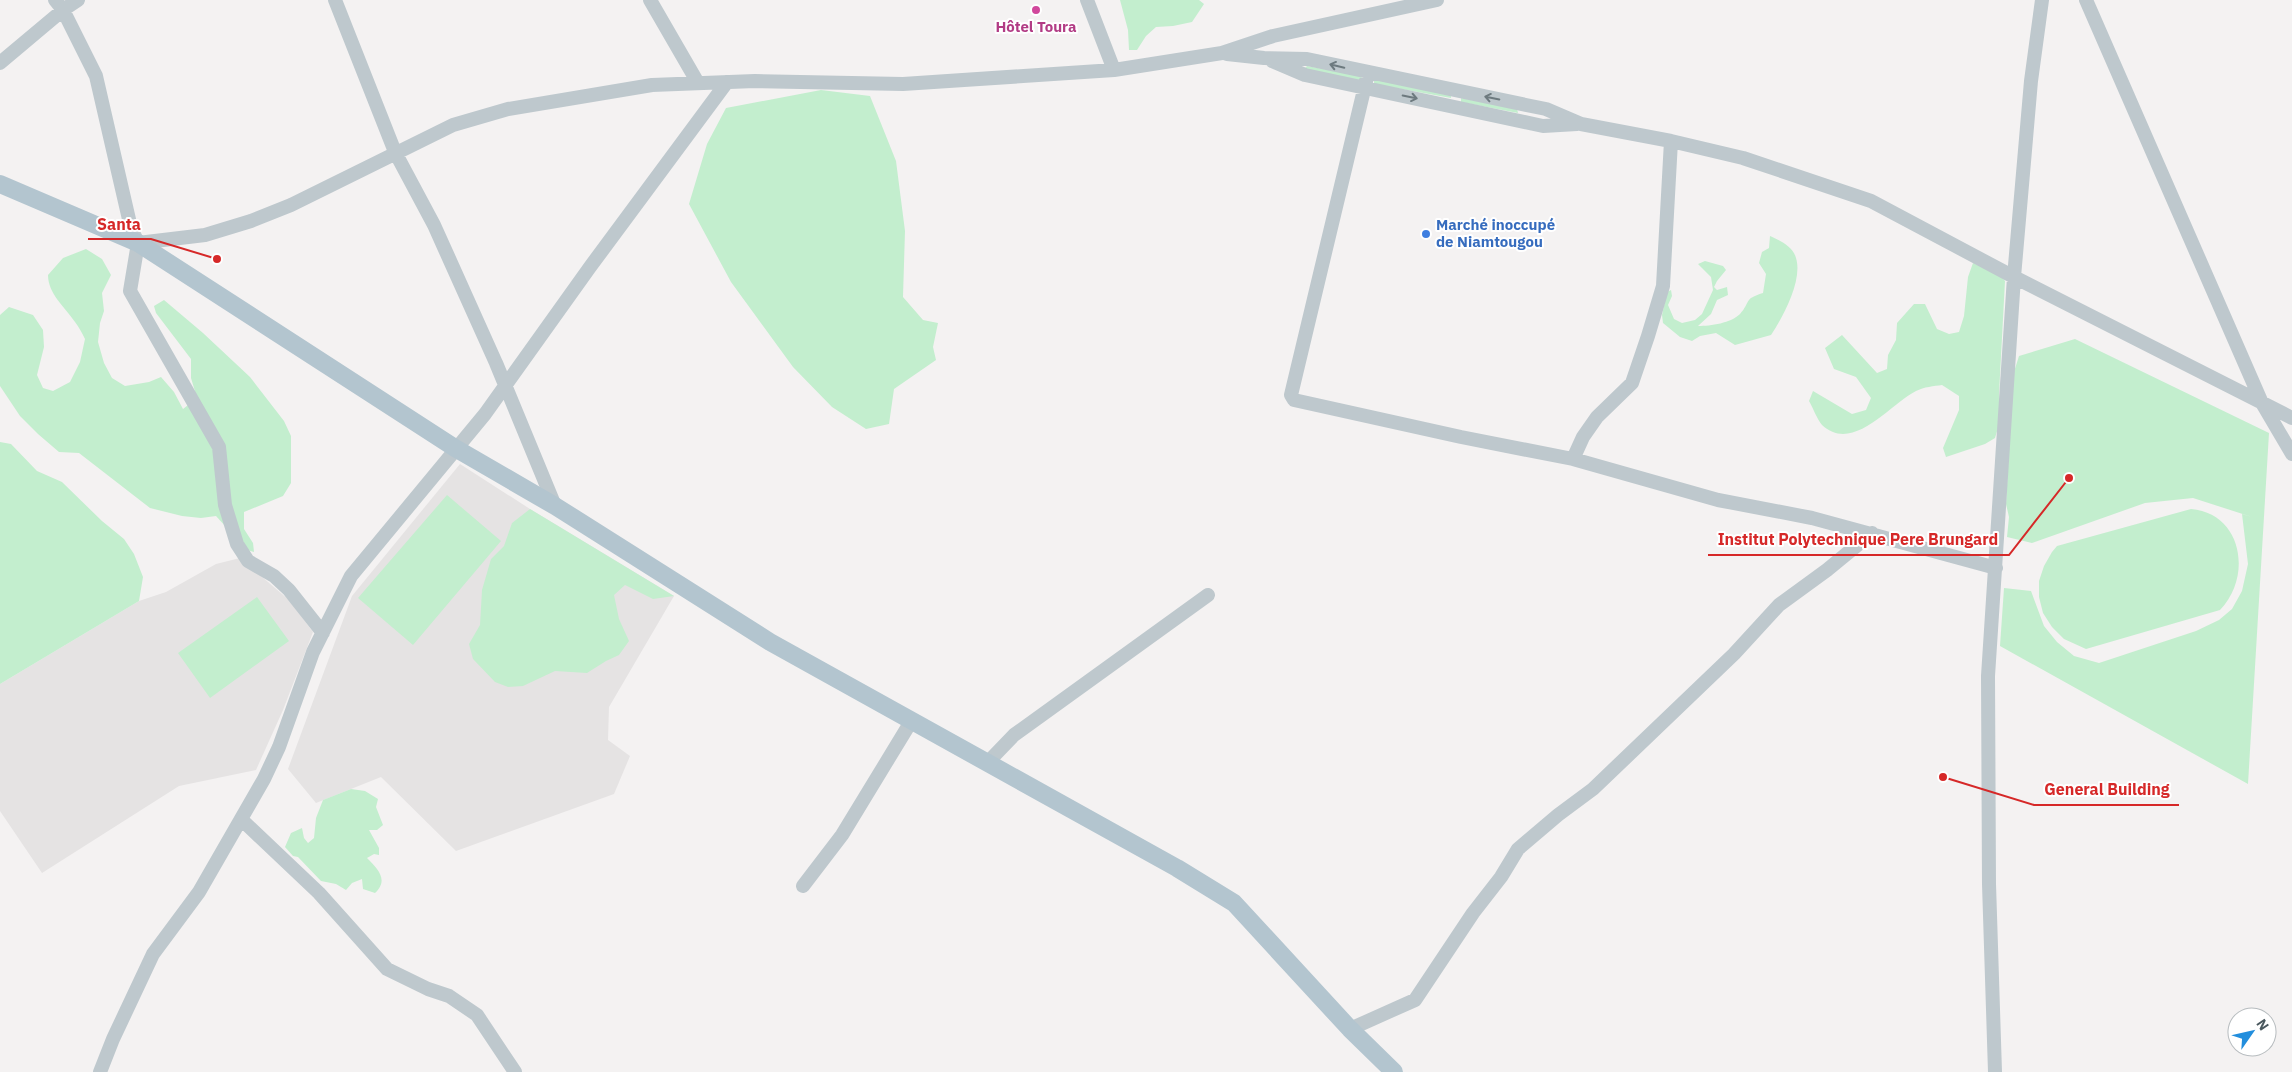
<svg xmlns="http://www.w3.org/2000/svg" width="2292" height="1072" font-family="'IBM Plex Sans',sans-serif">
<rect width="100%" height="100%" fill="#f4f2f2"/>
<path fill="#e5e3e3" d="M460,464L530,509L674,596L609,707L608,740L630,756L614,794L456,851L381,777L316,803L288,769L352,596Z
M240,558L289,600L313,632L283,710L256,770L179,786L42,873L0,811V684L139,601L166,592L216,564Z"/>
<path fill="#c3eece" d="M1120,0H1199L1204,4L1192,22L1173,26L1156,27L1146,36L1137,50H1129L1128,30Z
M1307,66L1361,76L1363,81L1307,71L1305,68Z
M1374,79L1451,95V98L1374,84Z
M821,90L870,96L896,161L905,231L903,297L923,320L938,323L933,347L936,360L894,389L889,424L866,429L832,407L793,367L731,282L689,204L707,144L726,108Z
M1461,98L1517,109L1518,113L1461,102Z
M1770,236C1779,240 1793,246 1796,258C1803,280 1783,317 1771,335L1735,345L1716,333L1700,336L1692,341L1680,337L1663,323L1662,315L1667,292L1671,290L1672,296L1668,305L1674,319L1682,323L1695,320L1702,314L1713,290L1711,277L1698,264L1705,261L1723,266L1726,270L1717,281L1714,287L1717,290L1727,287L1728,295L1717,300L1711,314L1698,326C1711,326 1731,323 1740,314C1751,302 1743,299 1763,293L1766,274L1759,263L1762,252L1769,248Z
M86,249L102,259L111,275L102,293L104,311L100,323L98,342L104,363L112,378L125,386L149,382L161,377L174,392L183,409L197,398L191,378V359L156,313L154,306L164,300L203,333L250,377L284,421L291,436V483L283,496L244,512V529L253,543L254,552L247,550L216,516L201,518L182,516L150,508L79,453L59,452L38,434L20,416L0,386V315L9,307L33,315L43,330L44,347L37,375L43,388L53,391L70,382L80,362L85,339C82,333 79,327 75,322C65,307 48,294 48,275L63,258Z
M1973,263L2000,275L2005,281L1999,394L2000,421L1995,438L1985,444L1946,457L1943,448L1959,410V396L1942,385C1934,386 1924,387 1916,391C1890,404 1853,454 1822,425C1817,419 1813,408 1809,401L1813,391L1852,414L1866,410L1871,398L1856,377L1834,369L1825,348L1842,335L1877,373L1887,369L1888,355L1896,340L1897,323L1914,304H1925L1937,329L1949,334L1959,332L1964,316L1968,277Z
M2075,339L2269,433L2248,784L2000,646L2004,588L2031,591L2044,626L2057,642L2074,656L2099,663L2196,631L2219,620L2232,609L2242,591L2248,564L2242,514L2252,517L2193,498L2145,503L2032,543L2007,537L2009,517L2006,504L2013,375L2019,356Z
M0,442L11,444L37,471L62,482L102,521L124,539L134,554L143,577L139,601L0,684Z
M447,495L501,541L413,645L358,598Z
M530,509L674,596L653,599L625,585L614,595L619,619L629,641L619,655L606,661L587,673L555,671L523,686L508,687L495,682L473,659L469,644L480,625L482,590L491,559L504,546L512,523Z
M2191,509C2242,513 2253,576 2220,610L2086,649L2064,639L2052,627L2043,613L2039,597V581L2044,566L2052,552L2057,546Z
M257,597L289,641L210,698L178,653Z
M351,789L365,791L378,799L376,807L383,825L377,830H369L379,848V855L374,854L367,858C378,869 389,880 375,893L363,889L362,879L352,883L346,890L336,884L321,881L298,857L293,856L285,847L291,833L302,828L304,838L308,843L314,838L316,818L323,800Z"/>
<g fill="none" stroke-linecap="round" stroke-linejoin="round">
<path stroke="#bec8cd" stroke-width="14" d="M55,0L63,10L96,76L131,228L138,243L130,291L219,447L225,505L237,544L248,561L274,576L289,590L323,633
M335,0L395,152L434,225L496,363L555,506
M650,0L698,83
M1087,0L1114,70
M2086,0L2262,403L2292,454
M1227,54L1264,58L1307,59L1526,105L1546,109L1581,124L1671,141L1743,158L1871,201L2014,277L2292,418
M1272,61L1305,75L1543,126L1577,124
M0,63L63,10L78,0
M1368,73L1291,395L1294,400L1461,437L1573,459L1718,500L1812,518L1996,568
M138,243L205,235L251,221L291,205L453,125L508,109L652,85L755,81L903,84L1114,70L1222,53L1273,36L1437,0
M1573,459L1583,437L1597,417L1632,383L1648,336L1663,286L1671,141
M988,762L1014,735L1208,595
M242,820L319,893L387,969L428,989L449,996L477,1015L515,1072
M803,886L842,835L912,720
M1350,1029L1415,1000L1473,913L1501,877L1518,849L1558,815L1593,789L1734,654L1779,605L1827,570L1872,533
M100,1072L113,1039L153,954L199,892L264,779L279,747L313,652L351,576L485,414L590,267L727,82
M1995,1072L1989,884L1988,676L2014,277L2031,81L2042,0"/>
<path stroke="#b3c5cf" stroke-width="18" d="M0,184L138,243L455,448L555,506L770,642L1177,868L1234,903L1350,1029L1394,1072"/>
</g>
<defs><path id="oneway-shaft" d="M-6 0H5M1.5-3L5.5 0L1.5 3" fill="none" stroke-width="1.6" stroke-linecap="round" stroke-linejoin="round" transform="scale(1.25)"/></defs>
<g stroke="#6d7a7f">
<use href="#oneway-shaft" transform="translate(1337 66) rotate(-167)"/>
<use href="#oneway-shaft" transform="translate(1410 97) rotate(12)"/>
<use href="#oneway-shaft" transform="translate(1492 98) rotate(-169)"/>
</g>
<circle fill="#d1479c" stroke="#fff" stroke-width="2" cx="1036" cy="10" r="5"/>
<circle fill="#3f7fe0" stroke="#fff" stroke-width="2" cx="1426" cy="234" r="5"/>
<g text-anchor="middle" stroke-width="4" stroke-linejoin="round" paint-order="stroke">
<g font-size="15" font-weight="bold" fill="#b23c85" stroke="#fff">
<text x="1036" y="32">Hôtel Toura</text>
</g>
<g font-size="15" font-weight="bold" fill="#366cbe" stroke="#fff" text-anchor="start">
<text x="1436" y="230">Marché inoccupé<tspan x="1436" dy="17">de Niamtougou</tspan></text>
</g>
</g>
<path fill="none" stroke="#d62828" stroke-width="2" d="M217 259L151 239H88M2069 478L2009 555H1708M1943 777L2034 805H2179"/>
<g fill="#d62828" stroke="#fff" stroke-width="2">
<circle cx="217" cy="259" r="5"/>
<circle cx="2069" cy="478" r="5"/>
<circle cx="1943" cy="777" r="5"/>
</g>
<g font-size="16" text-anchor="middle" font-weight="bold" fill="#d62828" stroke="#fff" stroke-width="4" stroke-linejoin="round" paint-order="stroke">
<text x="119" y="230">Santa</text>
<text x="1858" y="545">Institut Polytechnique Pere Brungard</text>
<text x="2107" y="795">General Building</text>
</g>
<g transform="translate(2252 1032) rotate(56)"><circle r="24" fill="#ffffff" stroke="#b7bcbf"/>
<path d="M0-4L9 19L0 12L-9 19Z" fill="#228edd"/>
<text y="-8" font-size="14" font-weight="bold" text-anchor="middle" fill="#4a585e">N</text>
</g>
</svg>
